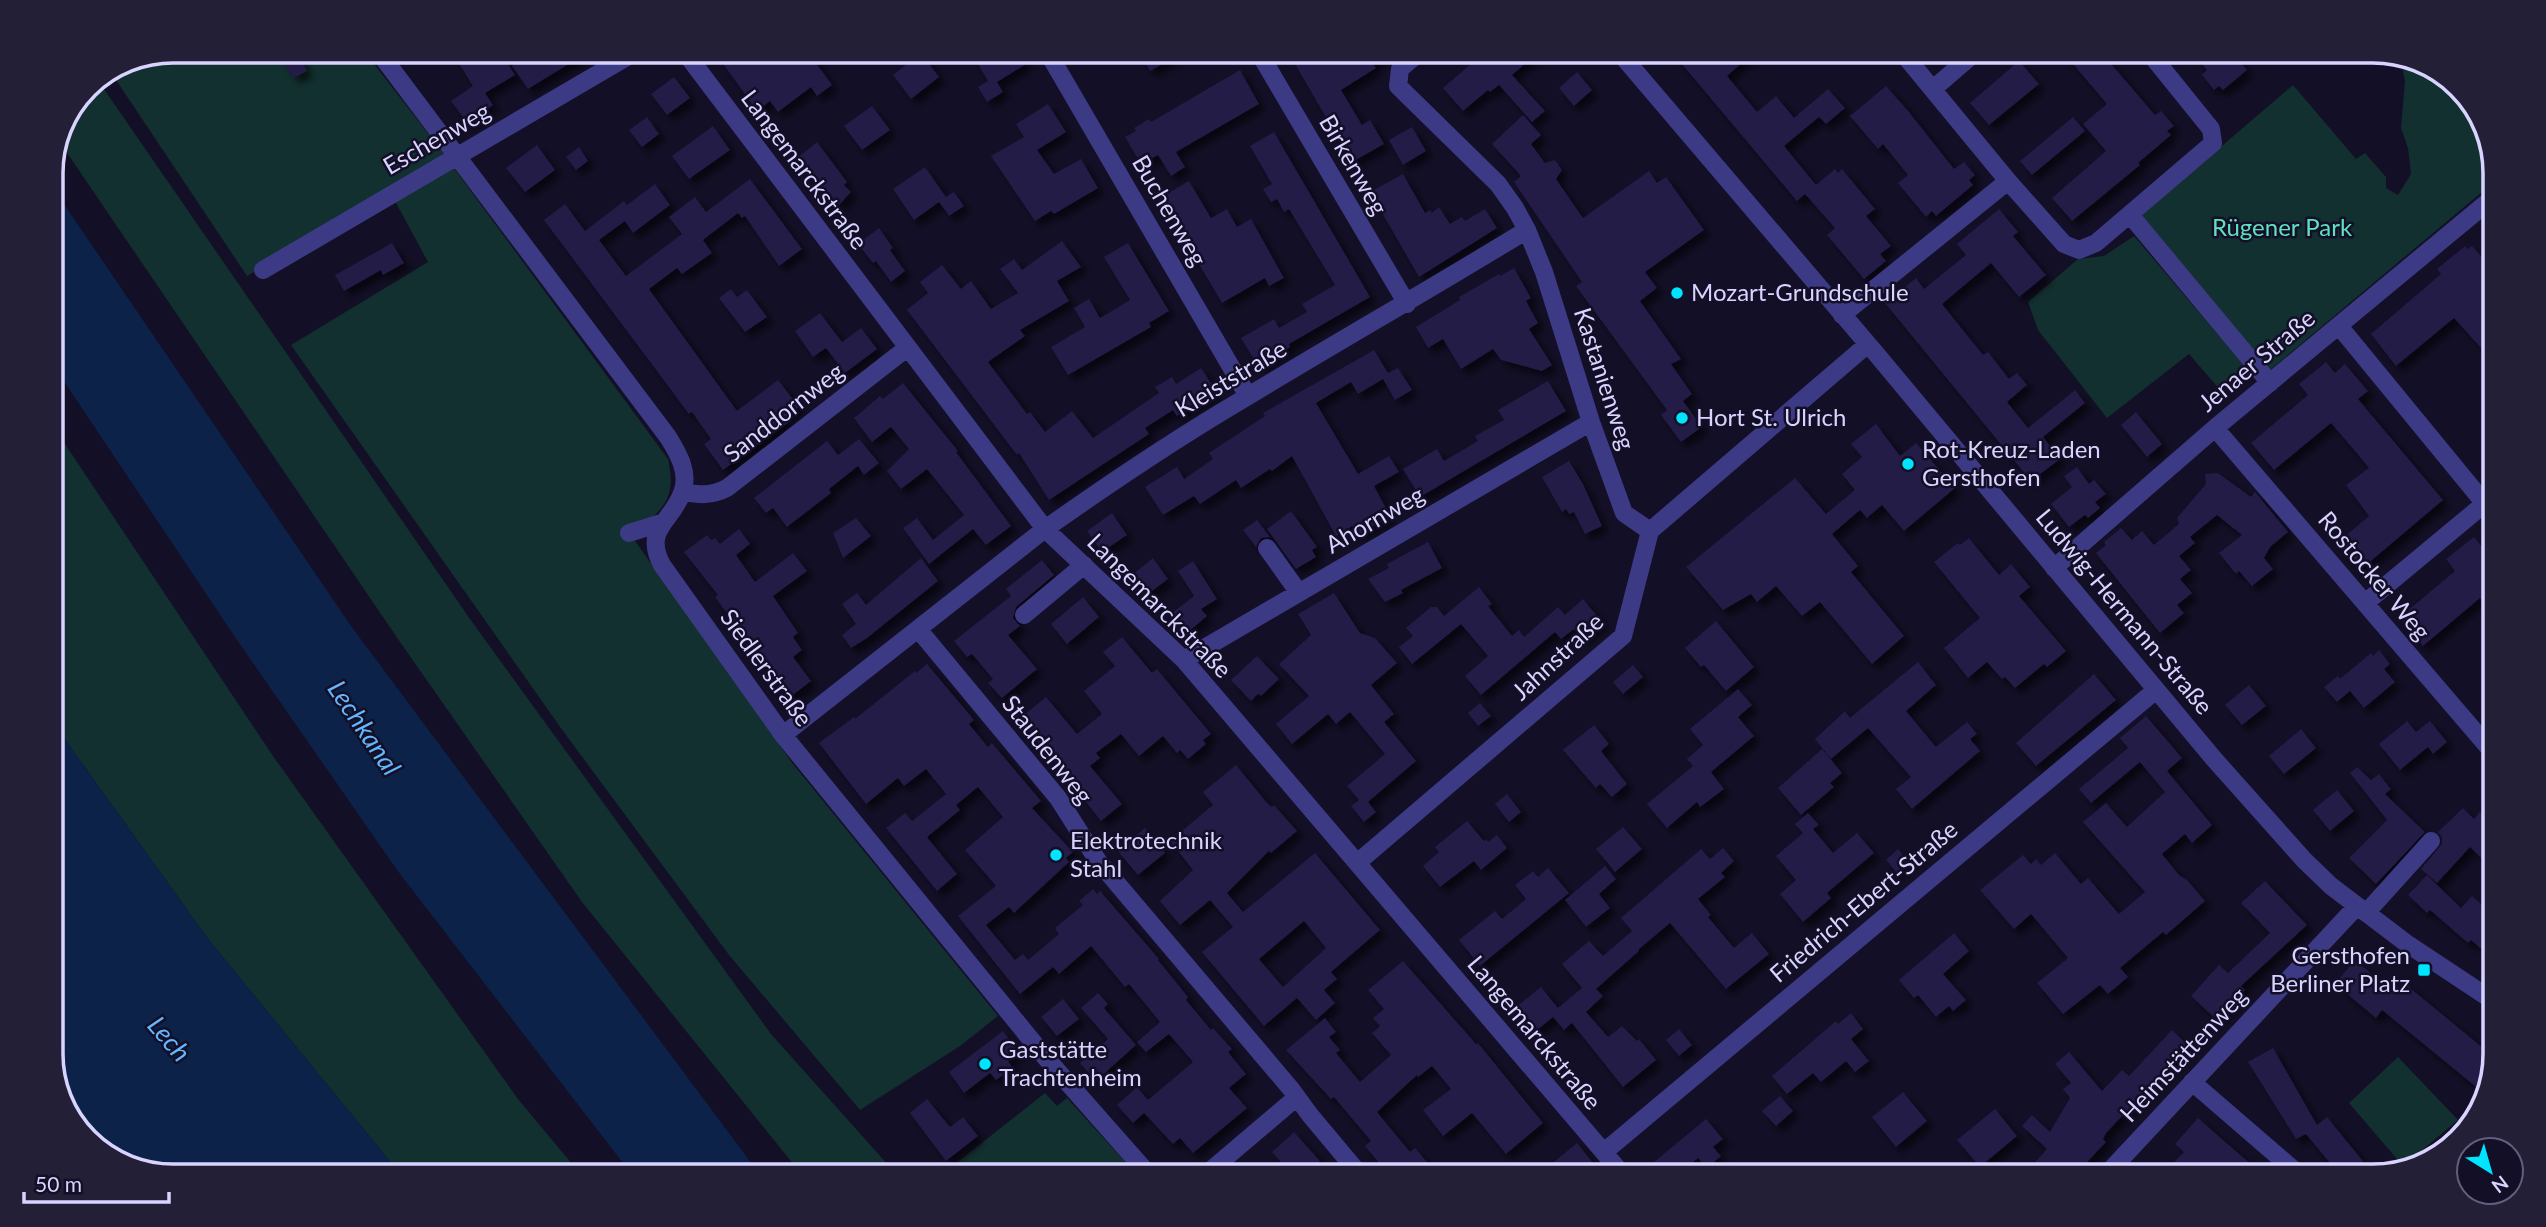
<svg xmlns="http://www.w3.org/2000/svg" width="2546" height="1227" font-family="Lato,sans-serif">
<defs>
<filter id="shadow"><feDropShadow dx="6" dy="6" stdDeviation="3.5" flood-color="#0009"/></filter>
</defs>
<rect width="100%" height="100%" fill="#130f26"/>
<path fill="#12302f" d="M173,51H364L437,145L668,459C678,504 659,508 633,538L793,764L998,1016L960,1046L860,1110L729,955L563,731L291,345L428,262L389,190L247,276L110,71L127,60Z
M2400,57L2427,63L2475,105L2495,165V181L2270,370L2140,216L2293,85L2356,159L2365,153L2386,177V188L2398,195L2411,174L2408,148L2401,128L2405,81Z
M97,79L470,619L771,1034L898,1176H803L582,902L398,639L61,144L87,86Z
M2134,236L2248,370L2221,391L2189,354L2107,418L2038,330L2028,302L2078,259L2104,256Z
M51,423L273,756L518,1099L582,1176H402L208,939L51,720Z
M2398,1057L2458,1120L2403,1166L2349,1103Z
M1045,1093L1057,1106L1067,1098L1138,1176H940Z"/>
<path fill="#0c2248" d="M51,185L351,626L761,1176H633L397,870L237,640L51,362Z
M51,720L208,939L402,1176H173L119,1164L105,1151L63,1097L51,1062Z"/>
<path fill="#241b47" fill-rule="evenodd" filter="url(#shadow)" d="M277,51H297L307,71L293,78Z
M451,51H487L494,62L503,56L515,75L485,93L493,105L468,124L451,101L473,86Z
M536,51H590L528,89L512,66Z
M714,51H824L813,59L832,85L817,96L811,87L778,112L770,101L757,111Z
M970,51H1018L1026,64L997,82L1003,92L987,102L978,87L988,81Z
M1139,51H1185L1150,71Z
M1317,51H1332L1336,57L1346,51H1393L1373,63L1376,68L1341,90L1362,125L1370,120L1384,144L1352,162L1295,64Z
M1486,51H1540L1512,75L1545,111L1532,122L1499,85L1490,92L1488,90L1463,111L1443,88Z
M1671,51H1755L1727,76L1757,112L1776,96L1794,118L1828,89L1845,108L1826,124L1819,117L1784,146L1816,185L1835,169L1838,173L1842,169L1875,209L1866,216L1891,246L1880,254L1886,261L1864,279L1827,235L1835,228L1805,194L1797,201Z
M2062,51H2100L2155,115L2161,111L2174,126L2167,131L2171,135L2138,163L2140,165L2072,221L2052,198L2106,151L2083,124L2107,104Z
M2191,51H2231L2247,70L2223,90L2219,86L2214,90L2202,75L2207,70Z
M921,53L939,77L911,99L893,75Z
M2019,61L2039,84L1989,125L1970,103Z
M1240,70L1259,104L1176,152L1185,167L1171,176L1158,155L1141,164L1125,137L1136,131L1134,128L1149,119L1151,122Z
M1577,72L1592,90L1574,106L1559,88Z
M674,77L690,98L667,115L651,94Z
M1886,86L1909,112L1954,169L1964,162L1975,175L1969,180L1973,185L1936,216L1932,211L1926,217L1898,183L1908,175L1883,144L1878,149L1850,116Z
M1048,104L1066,132L1037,150L1054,174L1081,159L1098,188L1054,214L1051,211L1035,221L991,156L1024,137L1016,124Z
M872,106L890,130L862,150L844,126Z
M1523,115L1541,135L1531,144L1545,163L1555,160L1562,170L1556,179L1583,218L1649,171L1657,183L1666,177L1704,230L1645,272L1657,288L1640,301L1681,359L1671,364L1692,394L1683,401L1702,427L1681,442L1661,415L1667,410L1576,286L1582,282L1514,182L1521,176L1492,144Z
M647,117L659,134L642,147L629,130Z
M2073,117L2085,131L2032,175L2020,161Z
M713,126L730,150L689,179L672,156Z
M1412,127L1426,151L1403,165L1389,140Z
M1274,132L1370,297L1289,344L1290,347L1258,366L1241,338L1274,319L1279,328L1307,312L1302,304L1335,285L1289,209L1284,212L1277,199L1271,202L1263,189L1272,184L1250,146Z
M817,142L847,182L844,185L851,192L839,205L811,178L796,159Z
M537,145L555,170L525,192L506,168Z
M579,147L588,161L576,170L566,157Z
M925,167L946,197L954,192L964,206L949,216L939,202L914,220L893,189Z
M1403,174L1425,213L1430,210L1432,213L1439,207L1450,224L1462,217L1465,221L1485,209L1497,228L1419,277L1370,192Z
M750,179L802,249L779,266L745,216L742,218L738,213L703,240L712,253L682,274L677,268L649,289L737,411L778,380L799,407L784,418L788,423L723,470L704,444L711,439L692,412L689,414L544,220L565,204L585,231L624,201L627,205L655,184L670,205L633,233L625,221L599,240L626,276L682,234L669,217L695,197L706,212Z
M1189,181L1211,218L1227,209L1237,227L1251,219L1284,278L1269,286L1265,278L1222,303L1160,198Z
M1999,209L2018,232L2013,236L2046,275L2019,297L1991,263L1942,304L1983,355L1988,352L2009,379L2017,373L2027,385L2007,402L2028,428L2075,390L2085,403L2043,437L2060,459L2031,481L1885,303L1916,278L1924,289L1966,255L1957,244Z
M879,228L893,248L890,250L905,271L891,282L876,261L873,263L858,244Z
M1062,241L1081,267L1057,281L1069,301L1020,330L1025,336L988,362L1027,414L1030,412L1045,432L1072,411L1093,438L1159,393L1155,387L1172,377L1176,384L1201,368L1216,391L1177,416L1173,410L1145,428L1149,434L1049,500L1019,453L1017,455L907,310L928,293L920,282L942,265L961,289L971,281L991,309L1018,293L1000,269L1014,259L1022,270Z
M392,243L404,263L383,275L381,270L344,291L335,275Z
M1128,243L1169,311L1149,323L1151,327L1068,375L1051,347L1085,327L1074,308L1089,299L1100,318L1130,300L1104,257Z
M2465,246L2468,249L2472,246L2495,272V338L2482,349L2454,318L2396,366L2371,334L2441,274L2437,269Z
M1514,268L1531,298L1526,301L1538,323L1529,329L1552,365L1542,371L1501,360L1493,349L1461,369L1443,339L1428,348L1416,327L1460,300L1459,297L1499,274L1500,276Z
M731,289L737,297L747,290L767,317L745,332L719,298Z
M820,313L842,342L861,328L877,349L845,373L826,348L813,357L795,331Z
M1374,350L1388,373L1398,368L1412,390L1395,400L1383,379L1358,394L1351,382L1316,403L1358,474L1389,456L1399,472L1374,486L1387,510L1385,511L1388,518L1358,535L1352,526L1336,536L1292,456L1272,471L1270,469L1241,488L1236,480L1200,504L1194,496L1163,515L1145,487L1177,467L1184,479L1213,459L1209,453L1265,416L1263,413Z
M2326,362L2335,373L2345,364L2368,391L2358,399L2443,500L2359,571L2336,544L2369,516L2346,485L2369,468L2355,451L2331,423L2274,470L2251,443L2308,395L2299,384Z
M1548,381L1566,411L1420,497L1403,469L1437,449L1444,461L1478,441L1475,436L1504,420L1498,410Z
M903,383L958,451L956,452L1011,526L986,545L973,529L929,564L903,528L917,518L933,540L964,515L927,469L901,489L887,471L909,449L891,427L872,442L854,418L880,396L883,399Z
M2136,412L2162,444L2147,457L2121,425Z
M1876,424L1900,456L1916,443L1955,488L1904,531L1882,505L1867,518L1860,510L1832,534L1858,566L1851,572L1904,636L1872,664L1820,602L1802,616L1776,586L1757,602L1751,594L1723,610L1686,567L1795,478L1826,514L1855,490L1842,474L1862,457L1851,444Z
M859,439L879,463L864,475L858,466L829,489L831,493L787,527L773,508L766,513L754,498L827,441L838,455Z
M1569,461L1583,484L1602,526L1585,534L1574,512L1569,514L1566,509L1562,512L1542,477Z
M2077,467L2089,484L2094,480L2106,494L2095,502L2100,508L2088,518L2085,515L2069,527L2051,504L2072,487L2064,476Z
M2218,473L2251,497L2255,492L2288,532L2270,547L2264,558L2273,569L2252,586L2239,571L2236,574L2219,553L2242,535L2217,515L2190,537L2195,543L2179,556L2191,570L2180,579L2192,593L2177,605L2184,613L2160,633L2096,553L2106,545L2104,542L2121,528L2132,540L2142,531L2154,545L2179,524L2177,518L2206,484L2205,474Z
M1291,511L1317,547L1312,550L1316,557L1296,569L1267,529Z
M1112,513L1127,535L1102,552L1087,531Z
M856,518L871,536L843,558L833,533Z
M1257,520L1270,537L1261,538L1256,547L1243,530Z
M739,529L750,544L736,555L755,582L793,553L807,571L773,596L798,633L793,637L802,650L793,657L811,681L789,698L715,597L718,595L684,552L707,535L711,540L715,538L720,544Z
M2474,537L2483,548L2495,538V618L2480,598L2423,646L2399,618L2455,571L2446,559Z
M1969,538L1999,575L2011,564L2030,587L2019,596L2066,651L2047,667L2044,664L2015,688L2005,677L2002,679L1987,662L1968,678L1944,648L1980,618L1934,562L1958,543L1960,545Z
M1428,542L1442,568L1401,590L1403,593L1385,602L1368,579L1389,568L1387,564Z
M921,558L938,581L867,638L851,648L842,635L856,624L842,604L857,593L866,605Z
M1153,558L1168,579L1147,595L1132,575Z
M1042,560L1054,575L1016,607L1013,618L1020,626L1008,635L1037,669L1002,698L988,683L993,679L972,654L967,657L954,641L1011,596L1006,589Z
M1193,561L1217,599L1201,609L1207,616L1187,633L1171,614L1194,596L1178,571Z
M1479,587L1492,604L1488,606L1512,636L1519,630L1524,637L1558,607L1565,615L1583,599L1602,622L1582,639L1574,629L1561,639L1555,632L1481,695L1465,676L1488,656L1461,624L1412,664L1399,647L1413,636L1406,628L1431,607H1437L1444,616Z
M1334,593L1360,633L1375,638L1397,663L1371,685L1394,714L1384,722L1416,761L1368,802L1376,812L1364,822L1351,806L1359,800L1347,786L1385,754L1350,712L1336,724L1328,714L1292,744L1276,724L1309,696L1279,664L1311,635L1298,614Z
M1083,597L1099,617L1067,644L1051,624Z
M1716,621L1754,667L1726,691L1704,665L1701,667L1685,648Z
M1122,637L1152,673L1157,669L1211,734L1203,740L1206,744L1188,759L1180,750L1177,753L1163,736L1139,756L1121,734L1096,753L1100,758L1090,766L1122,804L1101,821L1082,797L1084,796L1021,723L1026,718L1024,715L1046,697L1077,734L1102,714L1084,691L1115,666L1103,652Z
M2379,650L2390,664L2384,669L2395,682L2364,708L2350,691L2337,702L2324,687L2338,676L2340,679L2371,653L2373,656Z
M1257,656L1279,679L1261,696L1258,694L1251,701L1231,680Z
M1918,662L1936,685L1906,711L1936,747L1967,722L1977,734L1970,739L1980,751L1912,809L1896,789L1911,777L1868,728L1831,759L1815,739L1845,711L1850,718Z
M927,664L974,720L969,724L988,747L992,743L1041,801L1032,808L1073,852L1066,858L1069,862L1014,913L1009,907L986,925L1015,960L1023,954L1028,960L1059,934L1055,928L1083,905L1079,901L1093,889L1097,894L1100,891L1159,959L1158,960L1188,997L1186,1000L1211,1030L1213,1028L1232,1049L1228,1052L1246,1074L1229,1088L1247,1108L1193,1153L1180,1138L1173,1144L1144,1113L1133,1123L1117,1105L1137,1087L1148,1100L1193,1062L1169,1034L1146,1052L1137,1042L1160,1022L1129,984L1125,987L1091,946L1059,974L1053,967L1020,994L958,916L996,886L965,850L1003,817L978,787L956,805L960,810L927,837L957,874L937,891L886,828L905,813L912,821L946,794L926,769L904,786L898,778L866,804L819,743L854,717L855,719L915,671L916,673Z
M1633,665L1643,677L1623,694L1613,682Z
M2094,674L2116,700L2036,766L2016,743Z
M2249,685L2266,706L2242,725L2225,705Z
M1738,689L1752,705L1738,717L1754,736L1711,772L1724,789L1700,807L1697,802L1667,828L1647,804L1693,766L1687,759L1703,745L1690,729Z
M1480,703L1491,716L1478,726L1468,713Z
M2146,716L2182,758L2167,771L2212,825L2192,843L2185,834L2162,854L2179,875L2187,880L2205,901L2166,935L2163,932L2120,968L2128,977L2108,994L2100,985L2063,1014L2037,983L2068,958L2031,914L2014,929L1980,890L2023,855L2031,864L2036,859L2041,865L2055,853L2081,884L2088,878L2119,914L2145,892L2083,822L2106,803L2127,827L2165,792L2140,762L2091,803L2079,789L2128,748L2120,738Z
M2407,721L2416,732L2430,721L2447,742L2433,754L2428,747L2400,770L2379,744Z
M1594,725L1609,744L1601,751L1627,784L1612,797L1600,784L1596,788L1563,750Z
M2301,729L2316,748L2284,774L2269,756Z
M1822,749L1842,773L1830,783L1834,787L1801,815L1778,788Z
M1236,765L1267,803L1272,807L1274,805L1297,831L1271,853L1269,851L1227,893L1243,912L1315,853L1380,930L1331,972L1337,979L1324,990L1335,1003L1316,1020L1297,998L1264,1026L1202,952L1233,927L1210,900L1180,925L1160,901L1193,870L1170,841L1213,805L1203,792ZM1304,921L1326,948L1283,987L1259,959Z
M2357,767L2371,780L2379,774L2391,789L2385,794L2425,832L2376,884L2349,858L2387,820L2350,773Z
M2337,790L2354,811L2330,831L2313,810Z
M1507,794L1521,812L1509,822L1495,804Z
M2463,808L2474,819L2480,812L2495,827V872L2470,847L2437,883L2421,869L2442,844V837L2438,832Z
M1808,813L1819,825L1813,829L1833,853L1857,833L1874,853L1827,893L1831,898L1803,922L1780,894L1796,880L1776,856L1803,833L1795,824Z
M1467,821L1484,841L1486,839L1488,842L1497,835L1507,848L1481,870L1474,861L1440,887L1423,866L1439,852L1435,847Z
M1623,827L1642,849L1615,872L1596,849Z
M1145,828L1165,853L1138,875L1118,851Z
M1723,848L1734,861L1721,873L1725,877L1698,899L1711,915L1708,917L1734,948L1752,933L1769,954L1726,989L1670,923L1638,950L1639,951L1596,989L1603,996L1586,1012L1608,1037L1622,1026L1637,1041L1639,1039L1656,1060L1623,1087L1572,1023L1564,1030L1553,1017L1536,1031L1516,1007L1541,987L1558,1008L1582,988L1562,964L1589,941L1603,956L1632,931L1621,918L1701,849L1710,859Z
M1898,849L1909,863L1897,873L1886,860Z
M1605,866L1616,879L1599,894L1610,908L1586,927L1565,900Z
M1548,868L1569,893L1480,966L1459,940L1495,911L1502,919L1526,899L1515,885L1533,871L1538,877Z
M2427,875L2461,908L2472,896L2495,916V961L2471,940L2468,943L2430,910L2427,913L2408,895Z
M2265,881L2307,925L2241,986L2245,990L2217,1020L2191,996L2219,965L2228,973L2270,933L2241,903Z
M1954,933L1969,951L1943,974L1966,1000L1953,1011L1949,1006L1936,1017L1918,995L1914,998L1899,980Z
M2355,960L2396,994L2404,983L2494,1057L2486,1095L2382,1010L2376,1018L2335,984Z
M1403,961L1477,1045L1478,1043L1543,1123L1506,1154L1472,1113L1443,1136L1423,1110L1451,1089L1432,1066L1418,1077L1417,1075L1377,1112L1410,1152L1415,1148L1439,1176H1390L1365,1146L1371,1141L1334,1097L1331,1099L1286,1050L1325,1018L1336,1032L1329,1037L1340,1050L1336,1053L1360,1082L1391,1055L1372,1033L1380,1026L1373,1018L1384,1009L1368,990Z
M1098,993L1108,1004L1104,1008L1136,1045L1096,1081L1080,1063L1108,1039L1081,1008Z
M1063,999L1079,1019L1057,1036L1041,1017Z
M1851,1013L1863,1029L1851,1039L1869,1061L1855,1072L1846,1061L1821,1082L1813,1073L1787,1094L1772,1076L1836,1021L1838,1024Z
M1679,1029L1692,1045L1679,1056L1666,1040Z
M2172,1030L2189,1046L2106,1133L2103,1139L2106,1142L2074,1176H2023L2047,1149L2022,1126L2032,1115L2050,1132L2070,1098L2063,1089L2071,1083L2055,1064L2069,1052L2102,1091L2122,1070L2129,1076Z
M1003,1031L1019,1052L1008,1061L1013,1068L996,1080L990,1073L964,1093L949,1072Z
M2273,1048L2317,1125L2327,1117L2375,1176H2341L2306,1134L2296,1139L2248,1062Z
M1903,1092L1927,1121L1896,1147L1872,1117Z
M1780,1096L1793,1111L1776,1126L1762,1111Z
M927,1099L950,1127L963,1117L978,1136L946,1161L910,1113Z
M1995,1109L2017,1136L1980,1167L1957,1140Z
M2198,1118L2224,1141L2265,1176H2161L2184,1152L2175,1144Z
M1706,1119L1723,1139L1713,1147L1721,1156L1707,1168L1698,1158L1677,1176H1666L1654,1162Z
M1294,1132L1320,1161L1318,1163L1330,1176H1293L1272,1152Z
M1577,1143L1593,1163L1577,1176H1537Z"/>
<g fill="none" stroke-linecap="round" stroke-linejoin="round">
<path stroke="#3d3a85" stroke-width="18" d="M378,51L668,437C678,453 690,473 682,493C671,523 643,529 662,565L783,735L1046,1058L1150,1176
M684,51L1045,529L1184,660L1624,1176
M1047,51L1248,396
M1258,51L1407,304
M1421,51L1400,69L1398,86L1498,184L1515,208L1527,230L1544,272L1591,422L1624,513L1650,531
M1618,51L1878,356L2214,759L2304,860L2331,886L2406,943L2495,1002
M1901,51L2008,181L2064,244L2079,250L2096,243L2213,143L2211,129L2148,51
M1933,89L1977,51
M2131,216L2270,383
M263,270L637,51
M1842,315L2008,181
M2339,326L2495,516
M2215,428L2495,755
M683,492C700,495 711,496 727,488L907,348
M629,533L664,522
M1267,548L1299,593
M2054,568L2215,428L2495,196
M2365,603L2495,495
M1024,615L1084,565
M918,629L1058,798L1098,861L1291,1089L1310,1115L1361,1176
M1184,660L1591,422
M783,735L1045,529C1110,483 1177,438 1245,398C1339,341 1434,287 1527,230
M1357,863L1623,636L1650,531L1868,344
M2366,913L2431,841
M2192,1082L2301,1176
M1604,1152L2156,690
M1204,1176L1297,1097
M2105,1176L2357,906"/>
</g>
<g fill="#00e5ff" stroke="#130f26" stroke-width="2.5">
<circle cx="1677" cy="293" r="7"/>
<circle cx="1682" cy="418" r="7"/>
<circle cx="1908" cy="464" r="7"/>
<circle cx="1056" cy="855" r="7"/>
<rect x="2417" y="963" width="14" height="14" rx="3.5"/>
<circle cx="985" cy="1064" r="7"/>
</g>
<g text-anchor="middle" stroke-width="5" stroke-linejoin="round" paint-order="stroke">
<g font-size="24" fill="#d9d4ff" stroke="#130f26">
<text transform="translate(437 139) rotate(-30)" y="8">Eschenweg</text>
<text transform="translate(1353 165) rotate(60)" y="8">Birkenweg</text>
<text transform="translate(804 170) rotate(53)" y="8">Langemarckstraße</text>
<text transform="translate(1169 211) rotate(60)" y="8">Buchenweg</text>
<text transform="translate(2257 361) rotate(-40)" y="8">Jenaer Straße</text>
<text transform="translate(1231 379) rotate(-31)" y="8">Kleiststraße</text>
<text transform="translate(1604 379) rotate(72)" y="8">Kastanienweg</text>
<text transform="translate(784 413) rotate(-38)" y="8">Sanddornweg</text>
<text transform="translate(1375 520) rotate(-30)" y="8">Ahornweg</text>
<text transform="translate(2374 576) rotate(50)" y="8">Rostocker Weg</text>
<text transform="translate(1159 606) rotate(45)" y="8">Langemarckstraße</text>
<text transform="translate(2124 612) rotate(50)" y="8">Ludwig-Hermann-Straße</text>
<text transform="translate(1558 657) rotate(-43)" y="8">Jahnstraße</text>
<text transform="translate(766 668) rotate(54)" y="8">Siedlerstraße</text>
<text transform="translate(1047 750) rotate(52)" y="8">Staudenweg</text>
<text transform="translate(1864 902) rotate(-40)" y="8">Friedrich-Ebert-Straße</text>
<text transform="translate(1534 1033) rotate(50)" y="8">Langemarckstraße</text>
<text transform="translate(2184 1055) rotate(-47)" y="8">Heimstättenweg</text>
</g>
<g font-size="24" fill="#5fe0c0" stroke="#130f26">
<text x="2282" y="236">Rügener Park</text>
</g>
<g font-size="24" fill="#d9d4ff" stroke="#130f26" text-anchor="start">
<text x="1691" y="301">Mozart-Grundschule</text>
<text x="1696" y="426">Hort St. Ulrich</text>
<text x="1922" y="458">Rot-Kreuz-Laden<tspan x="1922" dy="28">Gersthofen</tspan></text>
<text x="1070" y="849">Elektrotechnik<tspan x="1070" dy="28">Stahl</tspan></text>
<text x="2410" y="964" text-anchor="end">Gersthofen<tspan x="2410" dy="28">Berliner Platz</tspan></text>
<text x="999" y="1058">Gaststätte<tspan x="999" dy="28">Trachtenheim</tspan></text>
</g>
<g font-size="26" font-style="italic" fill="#62b6ff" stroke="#130f26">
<text transform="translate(364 728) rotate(56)" y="9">Lechkanal</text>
<text transform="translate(169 1039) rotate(49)" y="9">Lech</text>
</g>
</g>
<path d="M0 0H2546V1227H0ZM173 63H2373A110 110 0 0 1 2483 173V1054A110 110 0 0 1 2373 1164H173A110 110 0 0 1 63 1054V173A110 110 0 0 1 173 63Z" fill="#231f37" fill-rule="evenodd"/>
<path fill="none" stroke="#d9d4ff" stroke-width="3.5" d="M173 63H2373A110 110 0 0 1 2483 173V1054A110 110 0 0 1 2373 1164H173A110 110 0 0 1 63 1054V173A110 110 0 0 1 173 63Z"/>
<g transform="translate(2490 1171) rotate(143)"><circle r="33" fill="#130f26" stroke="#625e7d" stroke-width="2"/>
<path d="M0-5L12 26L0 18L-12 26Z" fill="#00e5ff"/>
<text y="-10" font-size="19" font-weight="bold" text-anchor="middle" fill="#d9d4ff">N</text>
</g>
<path d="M24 1192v10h145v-10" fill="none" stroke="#d9d4ff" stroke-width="3.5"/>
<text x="35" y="1192" font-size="21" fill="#d9d4ff" stroke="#130f26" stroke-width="5" paint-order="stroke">50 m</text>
</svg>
